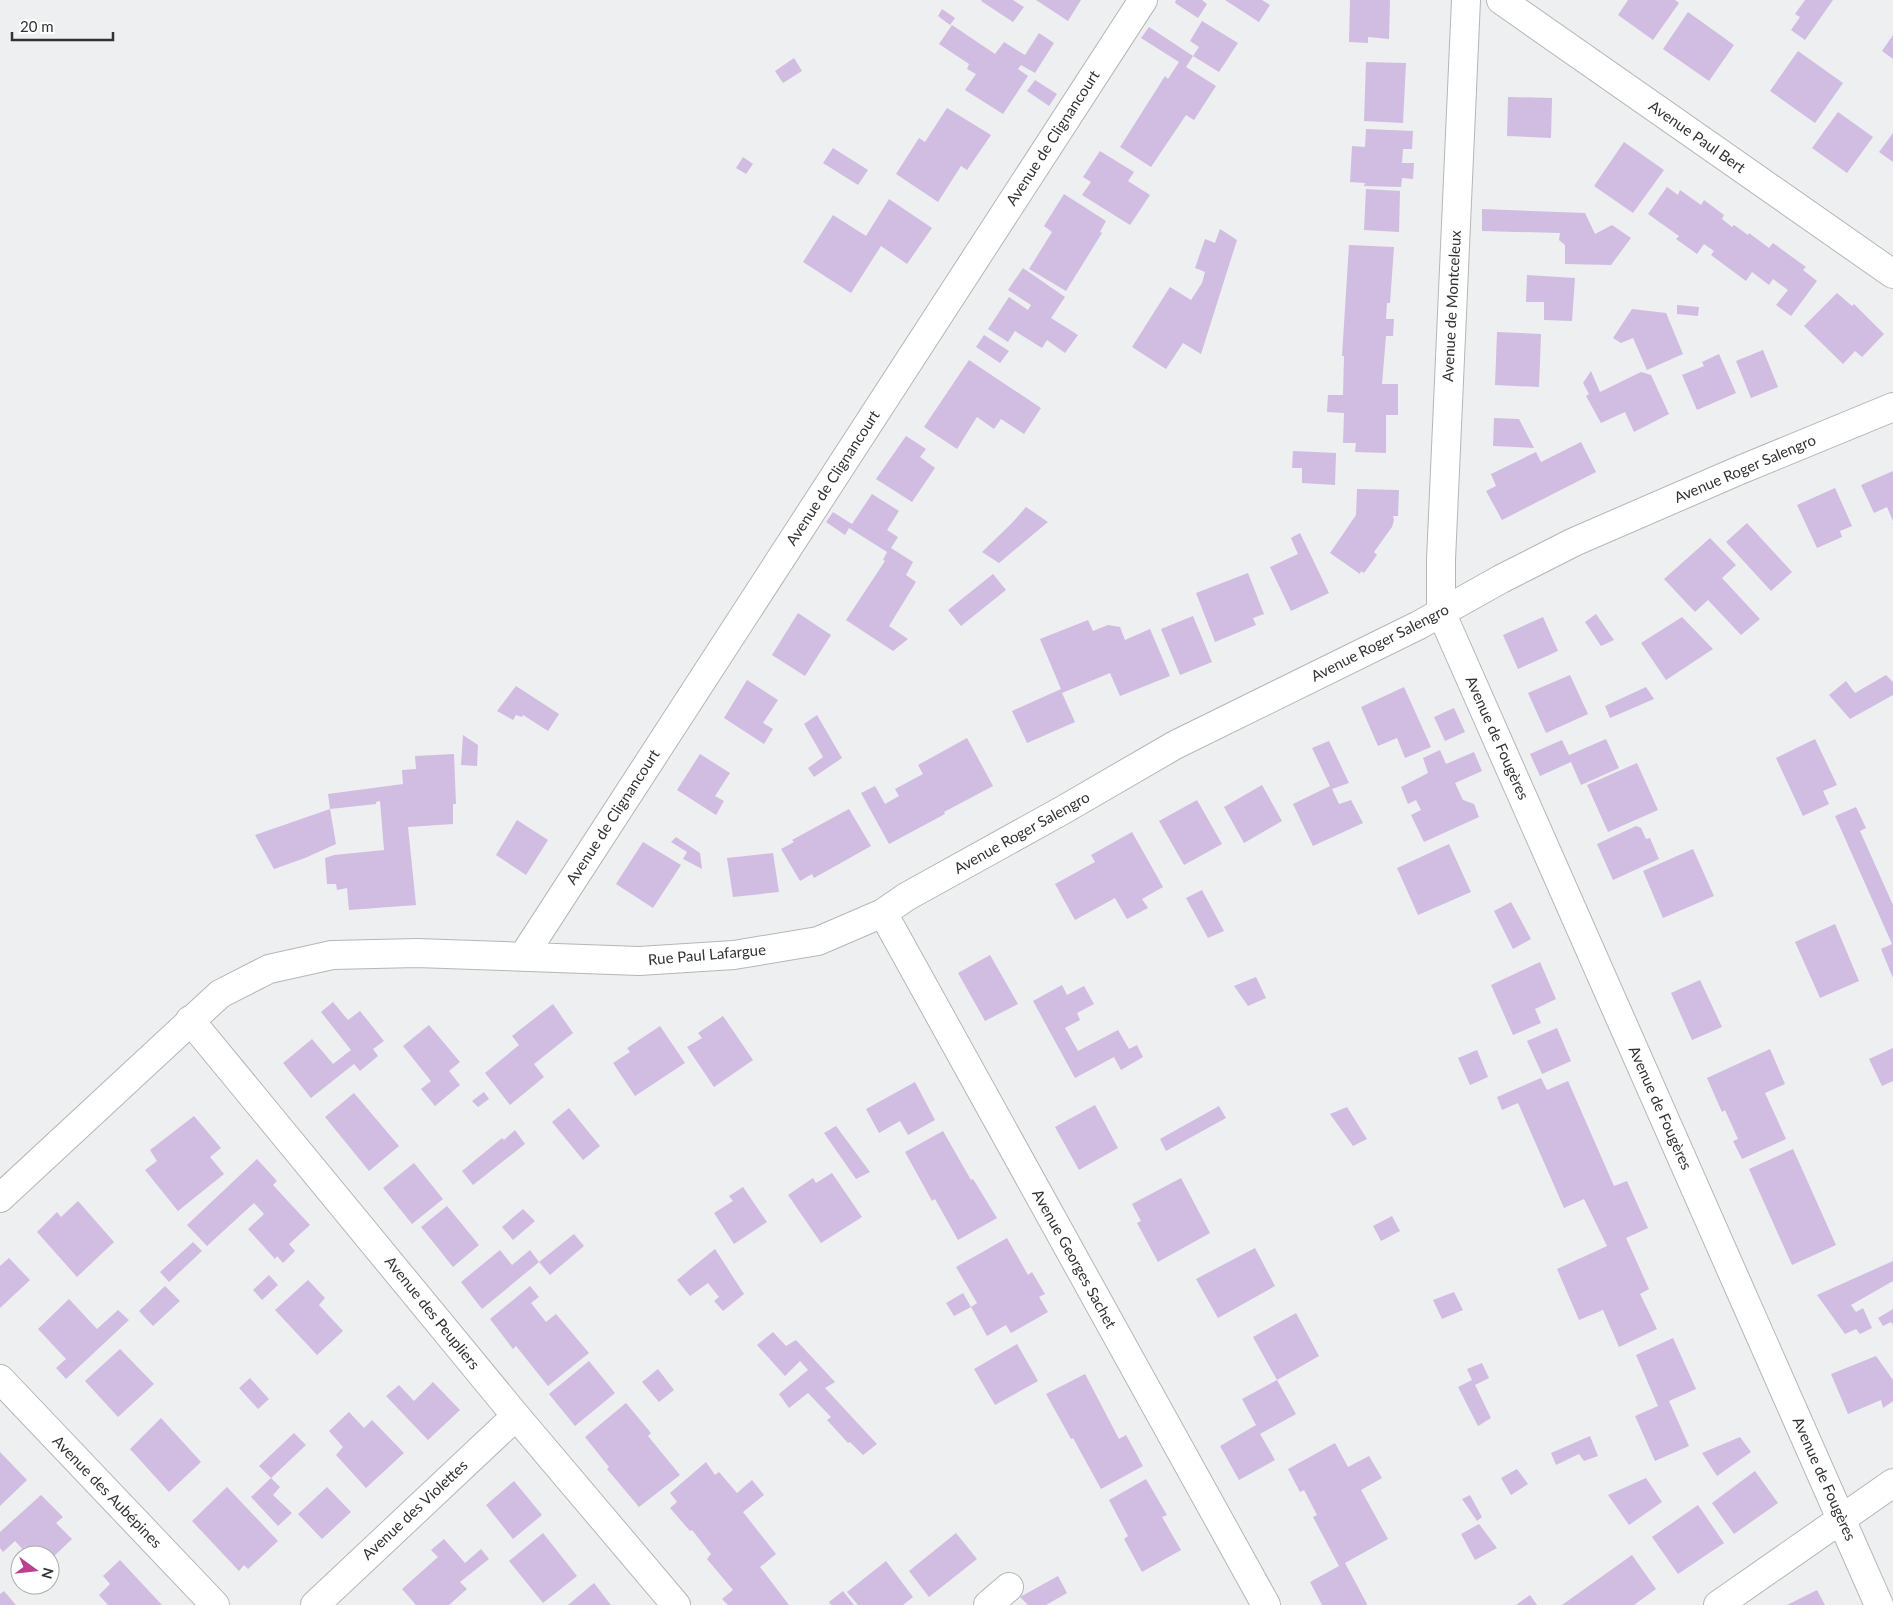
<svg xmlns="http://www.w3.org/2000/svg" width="1893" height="1605" font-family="Lato,sans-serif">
<rect width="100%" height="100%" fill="#eeeff1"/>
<path fill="#d1bce2" d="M982,0H1013L1024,7L1013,22L981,1Z
M1036,0H1081L1068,21Z
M1176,0H1202L1207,4L1198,18L1175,3Z
M1225,0H1262L1270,5L1259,22Z
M1350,0H1390L1389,39L1368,37V43L1349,42Z
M1628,0H1675L1679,3L1653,40L1618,15Z
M1805,0H1833L1805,40L1791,30L1800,17L1795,14Z
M942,9L955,18L950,25L938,16Z
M1688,12L1734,45L1709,81L1663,49Z
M1202,21L1238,43L1219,72L1193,56L1199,47L1190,41Z
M952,25L995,54L1004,42L1025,55L1039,33L1054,43L1035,73L1021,65L1018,69L1028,76L1003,114L965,90L976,74L967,69L969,64L939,44Z
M1149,27L1193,56L1186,67L1216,86L1194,120L1186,115L1151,167L1120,147L1165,76L1168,79L1179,62L1141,38Z
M1893,35V59L1882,51Z
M1798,51L1843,83L1815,123L1770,91Z
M794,58L802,71L783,83L775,71Z
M1366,62L1406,63L1403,123L1364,121Z
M1035,80L1057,94L1049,106L1027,91Z
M1508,97L1552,98L1551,138L1507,136Z
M947,108L991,135L967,170L961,166L938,202L896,174L919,138L925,142Z
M1838,112L1873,137L1847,173L1812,148Z
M1366,129L1413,131L1412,149H1403L1402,163H1414L1413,179L1402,178L1401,187L1364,186L1365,183L1350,182L1352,146L1365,147Z
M1893,133V162L1879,152Z
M1624,142L1664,170L1633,213L1594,186Z
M833,148L868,170L858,185L823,163Z
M1100,151L1134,172L1128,181L1150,195L1130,225L1082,195L1091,182L1083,177Z
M743,157L753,164L746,174L736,168Z
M1667,187L1678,195L1680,190L1701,205L1704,200L1724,215L1722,219L1732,227L1734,225L1748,235L1749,233L1769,248L1773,243L1806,267L1803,270L1817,281L1791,316L1776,305L1788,290L1773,279L1769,285L1752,272L1746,281L1711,255L1714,251L1704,244L1697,254L1676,239L1679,236L1648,214Z
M1366,189L1400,191L1399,232L1364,230Z
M1064,194L1106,221L1100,232L1102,233L1066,291L1029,269L1052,232L1044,226Z
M889,199L932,228L907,264L881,246L851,293L803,262L833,215L866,236Z
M1482,209L1585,213L1595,234L1612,225L1631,238L1611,265L1565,264V245L1559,240L1560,233L1482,231Z
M1220,229L1237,240L1201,354L1183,343L1166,369L1132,347L1170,287L1191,300L1202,283L1205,272L1195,268L1205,239L1215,243Z
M1349,245L1394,247L1390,303H1387L1386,319H1394L1393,336H1386L1382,384H1398V415H1386V453L1355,452L1356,443H1343L1344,413L1327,412L1328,395H1343L1344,356H1342Z
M1023,268L1065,297L1051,318L1078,335L1065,353L1047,340L1042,348L1015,331L1008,342L988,329L1009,297L1028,310L1031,305L1008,290Z
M1527,275L1575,278L1572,321L1544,320V302H1526Z
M1837,293L1852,306L1854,304L1884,334L1862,357L1855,351L1843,364L1804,326Z
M1677,305L1699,307L1698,316L1677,314Z
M1632,309L1666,313L1683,354L1647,370L1633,338L1621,343L1613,338Z
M1497,332L1541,334L1539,387L1495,385Z
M984,335L1009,351L1000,363L976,347Z
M1763,350L1778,387L1751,398L1736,361Z
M1719,354L1736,393L1697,410L1682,375L1704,366L1702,362Z
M969,360L1041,408L1024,434L1001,419L994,429L977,417L957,449L924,427Z
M1591,371L1600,392L1641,372L1651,375L1669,414L1634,432L1625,412L1601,423L1586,396L1589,394L1583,383Z
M1494,418L1519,419L1534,448L1493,446Z
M906,436L926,449L920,457L935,468L912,502L876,479Z
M1581,442L1596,472L1502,520L1486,491L1496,486L1491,474L1536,452L1541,462Z
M1293,451L1336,453L1335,485L1302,483V468H1292Z
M1893,471V521L1887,507L1874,513L1861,485Z
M1835,488L1852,526L1840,531L1842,537L1817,548L1797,505Z
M1357,489L1399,490L1398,516H1393L1394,520L1392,527L1374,552L1377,555L1364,573L1361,571L1360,574L1330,553L1356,515Z
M872,494L899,511L887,530L898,537L891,548L913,562L906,575L916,582L889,626L908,639L893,651L846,620L885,561L883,560L887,552L849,528L845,535L826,522L833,512L852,524Z
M1026,507L1048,522L999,563L982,552L1012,523Z
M1747,523L1792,572L1771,591L1726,542Z
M1300,533L1329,593L1291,611L1270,567L1298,554L1291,538Z
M1710,538L1736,565L1722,578L1760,619L1741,635L1708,600L1695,612L1664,579Z
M1248,573L1264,614L1253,618L1256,625L1215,642L1196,593Z
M993,574L1006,590L961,626L948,610Z
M798,613L831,635L805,676L772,655Z
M1596,614L1614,640L1601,646L1585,622Z
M1193,616L1212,662L1180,675L1161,629Z
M1543,617L1558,651L1518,669L1503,635Z
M1682,617L1713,649L1666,680L1641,643Z
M1088,620L1093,631L1108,625L1120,627L1125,640L1150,629L1170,676L1120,696L1110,673L1062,693L1075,722L1027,743L1012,711L1061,689L1040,639Z
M1570,675L1588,714L1546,733L1528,693Z
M1886,675L1893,682V695L1850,719L1829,695L1846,681L1855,693Z
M747,680L778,700L763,723L773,729L764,744L724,718Z
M516,686L559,714L548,731L523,715L522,717L516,715L513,720L497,711Z
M1404,687L1431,747L1405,758L1397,738L1378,746L1361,707Z
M1646,687L1654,699L1610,718L1605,706Z
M1454,708L1465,732L1445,741L1434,717Z
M817,715L842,758L814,777L808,768L823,757L804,724Z
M463,735L478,745L477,766L461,765Z
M967,738L993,786L944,812L945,814L889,844L861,793L875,786L885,804L899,796L895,789L923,774L918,765Z
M1606,739L1619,768L1581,785L1571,762L1540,776L1530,754L1562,740L1569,755Z
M1815,739L1837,785L1823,791L1829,804L1803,816L1776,758Z
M1329,741L1349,783L1332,789L1339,804L1351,800L1363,823L1313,846L1293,804L1330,786L1312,748Z
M1440,750L1446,764L1474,752L1482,771L1455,783L1463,800L1474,804L1479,817L1424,842L1411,815L1421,810L1416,800L1408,804L1401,787L1428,773L1423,758Z
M454,754L456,804H453V824L408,827L416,905L349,910L347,888L337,890L336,884H327L325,858L334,855L384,850L380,801L376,802V804L330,809L328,794L403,784L402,770L416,769L415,756Z
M700,754L730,773L715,796L724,801L716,815L677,790Z
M1637,763L1658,810L1608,832L1587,785Z
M1262,785L1282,821L1244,843L1224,807Z
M1197,800L1222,844L1184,865L1159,821Z
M1856,807L1866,828L1860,831L1893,905V978L1881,949L1892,944L1835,816Z
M330,809L336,844L305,858L274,869L255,835Z
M849,809L871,846L814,878L812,874L800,881L781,849L794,842L792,840Z
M517,820L548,840L526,875L496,855Z
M1636,826L1641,828L1646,839L1650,838L1659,859L1613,880L1597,844Z
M1132,832L1163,887L1142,899L1148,908L1127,919L1115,898L1075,920L1055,884L1095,862L1091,855Z
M676,837L700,853L702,869L683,859L687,852L671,842Z
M643,842L681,865L653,908L616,884Z
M1449,844L1471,892L1418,915L1397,868Z
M1693,849L1714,896L1663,918L1643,871Z
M773,853L779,892L733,897L727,858Z
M1202,890L1224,931L1208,938L1186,898Z
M1511,902L1531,939L1513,949L1494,911Z
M1835,924L1859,981L1820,998L1795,942Z
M990,955L1018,1004L985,1021L958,973Z
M1540,962L1556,999L1535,1009L1541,1023L1513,1035L1491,985Z
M1256,977L1266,998L1248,1006L1234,986Z
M1700,980L1722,1027L1692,1040L1671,993Z
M1062,985L1067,995L1084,986L1094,1004L1077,1013L1080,1020L1065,1028L1078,1051L1118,1030L1129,1049L1137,1045L1143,1057L1121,1070L1114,1057L1075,1078L1033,1001Z
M333,1002L348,1020L360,1011L384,1041L373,1049L378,1056L360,1071L354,1064L311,1098L283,1063L312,1039L333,1064L351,1050L321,1012Z
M553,1004L573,1033L534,1064L544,1077L510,1105L485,1073L519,1045L512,1036Z
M723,1016L753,1060L714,1087L687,1047L702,1038L698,1033Z
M429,1025L460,1062L449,1071L460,1085L435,1106L421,1089L431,1081L403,1046Z
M660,1026L685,1063L635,1096L613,1063L630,1052L627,1048Z
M1557,1028L1571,1061L1542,1074L1527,1041Z
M1893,1048V1081L1882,1086L1869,1059Z
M1770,1049L1785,1084L1765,1093L1786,1139L1742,1159L1733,1141L1738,1139L1725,1110L1722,1112L1707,1078Z
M1477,1050L1488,1077L1470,1085L1458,1058Z
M1541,1078L1547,1090L1568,1081L1614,1186L1627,1181L1648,1228L1626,1238L1649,1289L1640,1294L1657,1329L1619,1347L1603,1310L1579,1320L1557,1269L1607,1246L1584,1199L1564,1208L1518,1103L1502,1110L1497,1097Z
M915,1082L935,1120L908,1135L900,1121L879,1133L866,1109Z
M484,1092L489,1099L478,1107L472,1101Z
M354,1093L399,1146L369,1171L325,1117Z
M1095,1105L1118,1148L1079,1170L1055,1127Z
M1219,1106L1226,1118L1166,1151L1160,1139Z
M1347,1107L1367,1139L1353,1146L1330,1114Z
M569,1108L600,1146L583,1160L552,1122Z
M194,1116L221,1148L210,1157L224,1174L178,1211L145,1170L157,1161L150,1150Z
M836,1126L870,1172L856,1179L824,1133Z
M515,1130L525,1144L473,1185L462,1171L502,1138L504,1140Z
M943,1131L971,1180L973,1179L997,1218L958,1240L935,1199L932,1201L905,1152Z
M1793,1149L1836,1245L1792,1265L1749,1169Z
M257,1159L277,1181L273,1185L310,1225L289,1244L295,1251L283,1263L277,1256L275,1259L248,1229L264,1214L254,1203L207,1246L187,1225Z
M414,1163L443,1199L412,1224L383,1188Z
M832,1173L862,1217L821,1243L788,1195L813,1178L816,1183Z
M1181,1178L1210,1233L1158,1262L1137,1223L1141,1221L1132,1204Z
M743,1187L767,1222L734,1244L714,1213L733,1201L729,1196Z
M78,1201L114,1242L77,1277L37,1232L57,1212L61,1217Z
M447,1206L479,1245L453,1267L421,1227Z
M523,1209L535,1221L513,1240L502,1227Z
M1392,1216L1400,1231L1381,1241L1373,1226Z
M574,1234L584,1246L550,1275L539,1262Z
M1007,1238L1028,1275L1032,1272L1045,1294L1039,1297L1048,1312L1011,1333L1006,1325L987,1336L971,1307L954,1316L946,1303L963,1293L971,1307L977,1303L956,1267Z
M193,1242L202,1251L169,1282L160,1272Z
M1255,1248L1275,1286L1218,1318L1196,1279Z
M715,1249L744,1294L723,1311L714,1301L719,1297L708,1283L690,1296L677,1280Z
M500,1250L512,1265L530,1250L539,1262L482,1309L461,1282Z
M9,1258L30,1280L0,1308V1266Z
M1893,1261V1281L1851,1305L1856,1312L1863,1308L1872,1328L1860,1334L1856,1329L1845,1334L1817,1295Z
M269,1275L278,1285L262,1300L253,1290Z
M308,1280L325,1298L319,1305L343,1331L317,1355L275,1310Z
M165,1286L180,1301L153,1326L139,1311Z
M530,1286L539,1297L531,1303L546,1322L556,1314L589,1353L548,1386L516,1346L513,1349L490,1319Z
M1454,1292L1463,1310L1442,1319L1433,1300Z
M69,1299L97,1329L118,1310L129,1320L66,1379L56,1368L66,1359L38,1329Z
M1893,1309V1325L1891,1322L1883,1326L1878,1318Z
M1296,1313L1319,1356L1277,1380L1296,1414L1260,1434L1275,1460L1239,1480L1220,1446L1256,1425L1242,1399L1277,1380L1253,1337Z
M773,1332L786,1346L796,1340L835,1382L825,1388L877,1444L863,1455L850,1442L848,1443L827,1420L831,1417L808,1393L789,1408L779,1394L808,1370L800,1361L785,1376L757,1345Z
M1673,1338L1696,1389L1669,1401L1689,1446L1655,1461L1635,1416L1658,1406L1636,1355Z
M1017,1344L1038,1381L995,1405L974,1369Z
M120,1349L154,1384L118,1417L85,1381Z
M1876,1356L1893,1380V1401L1883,1408L1881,1400L1848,1414L1831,1374Z
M589,1361L615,1393L575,1426L549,1394Z
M1482,1363L1489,1378L1475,1385L1491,1418L1478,1426L1458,1387L1472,1380L1467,1369Z
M658,1369L674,1390L659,1402L642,1382Z
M1085,1374L1119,1439L1126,1435L1143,1466L1101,1489L1073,1438L1071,1439L1046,1394Z
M250,1378L269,1399L258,1409L239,1388Z
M433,1382L460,1410L428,1440L386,1396L399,1385L414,1401Z
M626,1403L651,1433L648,1436L680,1475L639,1507L607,1469L609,1467L585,1437Z
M349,1412L364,1428L372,1420L404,1453L366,1488L336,1455L343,1447L329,1431Z
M161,1418L201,1462L169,1492L130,1449Z
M294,1433L306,1445L271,1478L280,1487L273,1495L292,1513L278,1526L251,1497L271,1478L259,1466Z
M1590,1436L1598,1456L1584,1461L1579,1454L1556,1465L1551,1453Z
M1740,1437L1751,1452L1717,1476L1702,1453Z
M1335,1443L1348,1467L1369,1456L1382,1478L1361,1490L1388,1539L1345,1563L1367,1604L1366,1605H1322L1310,1582L1339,1566L1313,1517L1317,1515L1304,1490L1300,1492L1288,1469Z
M0,1452L27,1480L0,1506Z
M706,1462L715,1475L719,1472L737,1493L752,1480L764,1495L743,1512L776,1554L760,1567L789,1605H728L722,1599L733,1590L707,1559L711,1554L692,1530L690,1531L670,1508L677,1502L670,1493Z
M1517,1469L1528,1484L1511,1495L1501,1478Z
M1755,1471L1778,1503L1734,1534L1712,1503Z
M1646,1478L1662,1502L1629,1525L1608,1495Z
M1146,1479L1167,1515L1162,1517L1181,1550L1142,1572L1124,1539L1128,1536L1109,1500Z
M514,1481L542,1515L513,1539L486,1505Z
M227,1487L278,1541L248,1569L244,1565L239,1571L192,1521Z
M327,1487L351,1512L322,1539L298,1514Z
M41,1495L63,1517L56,1523L72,1539L50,1560V1555H28L15,1541L3,1552L0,1548V1532Z
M1470,1495L1482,1517L1477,1521L1462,1499Z
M1698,1505L1724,1543L1678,1574L1652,1537Z
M1479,1524L1497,1548L1475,1560L1461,1534Z
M543,1533L577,1576L543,1603L509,1561Z
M956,1533L977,1559L929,1597L909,1571Z
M444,1539L465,1563L481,1549L489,1559L460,1582L467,1589L449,1605H416L402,1589L438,1557L431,1550Z
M1632,1555L1656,1589L1634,1605H1562Z
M120,1560L162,1605H108L99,1595L110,1584L103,1576Z
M886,1561L913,1597L903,1605H858L847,1592Z
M1058,1576L1067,1593L1046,1605H1028L1020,1597Z
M594,1583L611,1605H568Z
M1817,1590L1825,1605H1787Z
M4,1591L16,1605H0V1594Z
M843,1591L854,1605H831L829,1602Z
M1530,1595L1537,1605H1516Z"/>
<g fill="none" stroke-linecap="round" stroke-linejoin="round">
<g stroke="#b5b6b8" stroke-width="30">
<path id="street" d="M1466,0L1441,560V612L1879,1605
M1501,0L1893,274
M883,913L1266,1605
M524,955L1143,0
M190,1020L516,1416L676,1605
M0,1198L220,994L269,969L332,955L417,953L639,961L734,955L818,941L883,913L906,897L1063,810L1175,745L1419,625L1501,579L1574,542L1740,470L1893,407
M0,1379L215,1605
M315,1605L516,1416
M988,1605L1009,1587
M1718,1605L1893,1483"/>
</g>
<use href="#street" stroke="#fff" stroke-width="28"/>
</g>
<g text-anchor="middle" stroke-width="5" stroke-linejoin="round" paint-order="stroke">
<g font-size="15" fill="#313233" stroke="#fff">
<text transform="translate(1697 137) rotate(35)" y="5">Avenue Paul Bert</text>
<text transform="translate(1053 138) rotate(-57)" y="5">Avenue de Clignancourt</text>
<text transform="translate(1452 306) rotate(-87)" y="5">Avenue de Montceleux</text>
<text transform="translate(1745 469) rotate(-23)" y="5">Avenue Roger Salengro</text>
<text transform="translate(833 478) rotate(-57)" y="5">Avenue de Clignancourt</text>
<text transform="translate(1380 643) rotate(-27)" y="5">Avenue Roger Salengro</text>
<text transform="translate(1497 738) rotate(66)" y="5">Avenue de Fougères</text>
<text transform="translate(613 817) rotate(-57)" y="5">Avenue de Clignancourt</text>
<text transform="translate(1022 833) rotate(-29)" y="5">Avenue Roger Salengro</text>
<text transform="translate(707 955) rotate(-5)" y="5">Rue Paul Lafargue</text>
<text transform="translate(1660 1108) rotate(66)" y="5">Avenue de Fougères</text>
<text transform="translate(1074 1259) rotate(61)" y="5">Avenue Georges Sachet</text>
<text transform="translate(432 1313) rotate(51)" y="5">Avenue des Peupliers</text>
<text transform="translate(1824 1479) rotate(66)" y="5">Avenue de Fougères</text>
<text transform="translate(107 1492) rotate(46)" y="5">Avenue des Aubépines</text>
<text transform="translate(415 1510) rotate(-43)" y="5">Avenue des Violettes</text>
</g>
</g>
<g transform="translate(35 1570) rotate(105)"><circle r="24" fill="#ffffff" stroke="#adadad"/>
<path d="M0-4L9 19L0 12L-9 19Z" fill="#bc4090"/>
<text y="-8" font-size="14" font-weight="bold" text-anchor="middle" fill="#313233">N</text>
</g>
<path d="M12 32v8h101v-8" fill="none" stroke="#313233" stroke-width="2.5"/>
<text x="20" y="32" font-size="15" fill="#313233" stroke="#ffffff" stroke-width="4" paint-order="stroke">20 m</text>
</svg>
